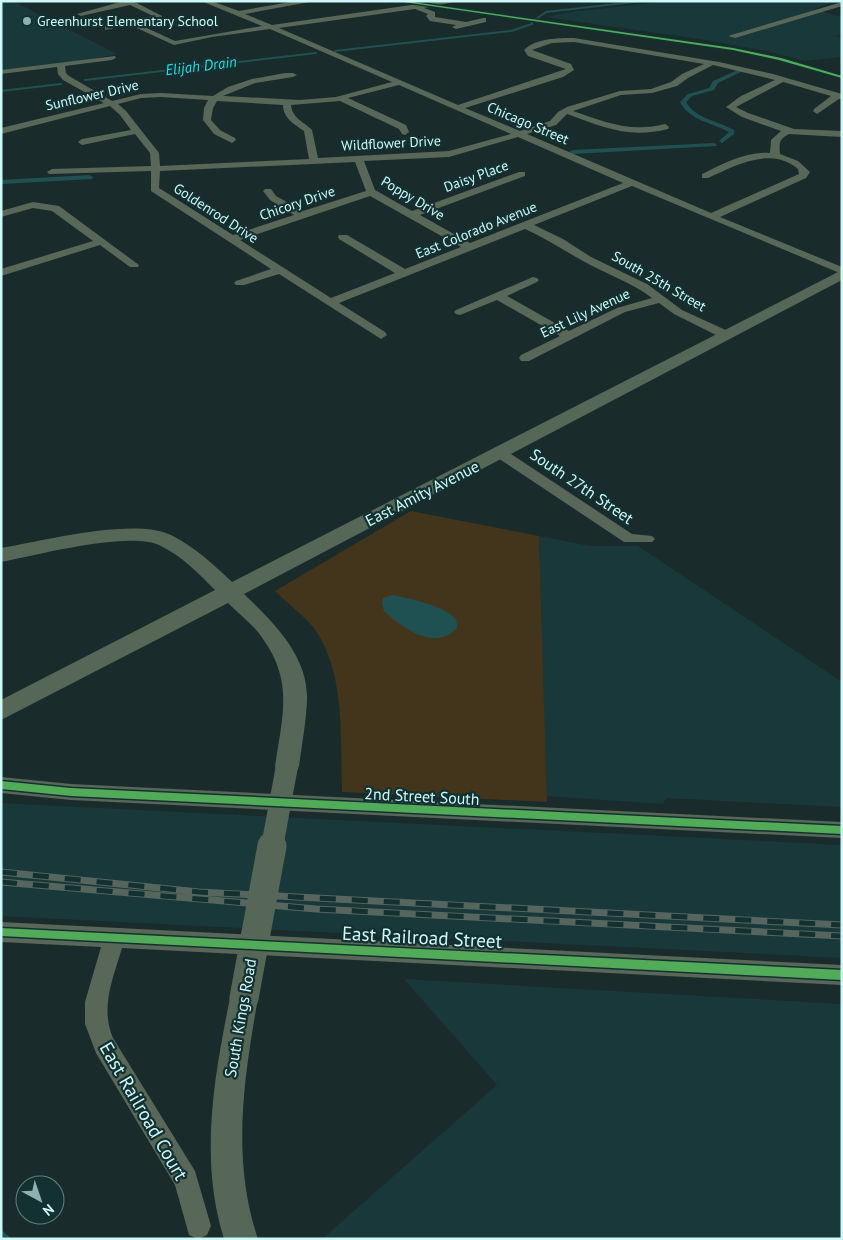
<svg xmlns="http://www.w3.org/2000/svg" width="843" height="1240" font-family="'PT Sans',sans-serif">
<rect width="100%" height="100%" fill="#1a2b2b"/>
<path fill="#193839" d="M1,1H13L117,54L83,61L1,70Z
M669,1H823L831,3L814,9L842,17V33L835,36L842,38V57L805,61L767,51L700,39L546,17L571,12Z
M539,536L590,546H638L842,682V807L666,798L663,804L546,796Z
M1,803L842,845V958L1,916Z
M404,979L842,1004V1239H322L497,1085Z"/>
<path fill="#42351b" d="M411,511L539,536L547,802L342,792C340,739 346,677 316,631C307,618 287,603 275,591Z"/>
<path fill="#205152" d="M392,595C407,598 447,606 456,620C457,623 457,626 457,628C435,652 403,628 384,611L382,603L383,598Z"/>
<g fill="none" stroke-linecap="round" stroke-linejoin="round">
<path stroke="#205152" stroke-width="2" d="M536,19L546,12L642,1
M335,51L511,31L532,24V22
M85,80L316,53
M1,91L61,84"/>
<path stroke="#205152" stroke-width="5" d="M1,1233L8,1239"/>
<path fill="#205152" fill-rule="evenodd" d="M738,70L743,71L718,83L714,90L692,96L686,102C696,119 718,121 734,130V134L722,143L719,141L729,132C711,122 690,121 680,102L688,94L709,88L713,81Z
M714,143L717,145L716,146L573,154L569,152L573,150Z
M89,175L93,177L92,179L1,184V180Z"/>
<path fill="#596758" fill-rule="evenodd" d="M124,1H133L162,16V18L138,24L175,41L262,26L201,1H211L239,11L296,1H315L245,14L272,25L439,1H459L424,8L435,12V17L466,22L483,18H486V22L456,29L452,27L456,25L430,21L426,16L428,14L415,9L279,28L458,105L566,69L528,56L524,50C536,38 558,38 574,38L719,62L773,74L842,94V99H839L817,114L813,111L814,109L831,96L783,82L736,107L748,113L794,129L842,131V137L789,134C779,139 779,143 780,154L798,161L810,172L806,178L720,217L842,267V274L632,186L534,225L563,239L591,257L647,284L682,310L730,332L732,335L730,338H722L674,314L659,303L625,312L529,361H521L519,358L521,355L560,336L497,300L460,315L456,314L454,312L456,310L533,277L537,278L539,280L537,282L507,296L569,331L617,308L652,298C631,282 606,274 583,261C563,250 545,238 525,229L339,303L385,332L387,335L381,339L279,274L244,285H236L234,283L236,281L271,269L151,191V171L49,174L47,172L52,169L151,166L150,153L135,134L82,145L78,142L82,139L131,130L120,115L110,106L1,134V128L104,103L63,80L58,74L57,67L1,74V70L115,56L116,58L112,60L65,66L66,73L69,76L112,101L141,94L161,93L213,96L228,87L252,79L285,73H293L297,75L293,77L255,83L223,96L300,100L336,97L392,82L270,29L212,37L174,45L130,25L105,30V26L153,16L130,5L81,16L77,14ZM574,42L704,64L682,74L671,82L651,89L620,91L567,107L558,112L550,121L520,131L465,108L563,77L574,70L571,64L532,50L552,43ZM713,65L775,80L741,96L726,107L742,117L781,131L771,140L770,153C746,151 723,164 702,174V178H708C736,165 771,146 798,169L799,174L711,213L527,134L556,125L567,114C603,127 629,139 668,129L669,127L665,124C631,133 605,122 573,111L621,95L652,93L677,86L688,78ZM399,85L511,134L449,151L318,158L312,130C304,122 292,118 291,105L340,101L399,129L402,134L405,135L409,132L406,125L348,98ZM161,97L208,100L204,108L203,120L214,134L232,143L236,140L235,138L220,130L211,120L213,108L217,101L283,105C283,118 294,124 304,131L309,159L160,166L159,153L126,111L118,104L141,98ZM518,137L623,183L470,243L420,215L525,176V172H519L412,211L375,190L364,161L449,157ZM355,162L366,191L303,211L276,196L271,189H265L263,191L270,200L294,215L233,235L159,188L160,171ZM370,196L461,247L405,269L347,235H339L338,237L339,239L395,273L331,298L240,240Z
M842,2V6L735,38L728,36Z
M33,202L59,206L139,265L138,267H130L100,245L1,276V269L93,241L52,211L33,208L1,217V211Z
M500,449L505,450L632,534L652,536L655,539L652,542H624L495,456L493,453Z
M1,777L71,784L842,822V838L71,800L1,793Z
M1,922L842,965V985L122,948C113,979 100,1007 113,1038L195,1171L211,1226L207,1235L198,1239L189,1235L175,1185L96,1053L85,1024V1002L101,947L1,942Z"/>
<path fill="#566757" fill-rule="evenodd" d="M842,270V280L244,594C273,622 309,656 307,701C306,722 302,744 299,766L296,773L287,776L278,773L275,766C282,718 294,682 263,639C254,625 239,614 228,603L1,720V700L215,590C198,573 182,556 159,545C128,531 37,555 1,562V548C43,541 134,517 171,535C195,547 213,564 232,582Z
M244,984L254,988L258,998C244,1078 231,1159 258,1239H224C199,1159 214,1078 230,998L234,988Z"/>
<g stroke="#56655e" stroke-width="7">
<path id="rail" d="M1,872L199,892L842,925
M1,882L316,909L842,936"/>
</g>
<use href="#rail" stroke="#143131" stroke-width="5" stroke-dasharray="16" stroke-linecap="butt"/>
<path stroke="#566757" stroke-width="22" d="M272,847L287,766"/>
<path stroke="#566757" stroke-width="29" d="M244,998L272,846"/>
<g stroke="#143131" stroke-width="3">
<path id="cycleway" d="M397,1H406L733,48L781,58L842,76V78L779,60L733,50Z
M1,781L71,788L842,826V834L71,796L1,789Z
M1,928L842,970V980L1,936Z"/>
</g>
<use href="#cycleway" fill="#51ab58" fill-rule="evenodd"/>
</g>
<circle fill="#8fb0b1" stroke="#143131" stroke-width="2" cx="27" cy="21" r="5"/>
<g text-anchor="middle" stroke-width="4.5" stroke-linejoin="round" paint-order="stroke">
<g font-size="14" fill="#cef8f9" stroke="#143131" text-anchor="start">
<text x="37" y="26">Greenhurst Elementary School</text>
</g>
<g font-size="14" fill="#cef8f9" stroke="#143131">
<text transform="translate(92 95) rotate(-13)" y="5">Sunflower Drive</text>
<text transform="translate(528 123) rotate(23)" y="5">Chicago Street</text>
<text transform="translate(391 143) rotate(-3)" y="5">Wildflower Drive</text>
<text transform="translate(476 176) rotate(-20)" y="5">Daisy Place</text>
<text transform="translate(413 198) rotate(31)" y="5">Poppy Drive</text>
<text transform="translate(297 203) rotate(-19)" y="5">Chicory Drive</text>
<text transform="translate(216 213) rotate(33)" y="5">Goldenrod Drive</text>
<text transform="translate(476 230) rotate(-22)" y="5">East Colorado Avenue</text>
<text transform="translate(659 281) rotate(30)" y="5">South 25th Street</text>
<text transform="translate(585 313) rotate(-25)" y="5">East Lily Avenue</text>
</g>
<g font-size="15" font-style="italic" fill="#29dde3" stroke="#143131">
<text transform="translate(201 66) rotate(-7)" y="5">Elijah Drain</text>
</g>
<g font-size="16" fill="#cef8f9" stroke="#143131">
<text transform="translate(582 486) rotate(34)" y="6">South 27th Street</text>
<text transform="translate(422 493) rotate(-27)" y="6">East Amity Avenue</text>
<text transform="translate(422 796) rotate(3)" y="6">2nd Street South</text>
<text transform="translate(240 1018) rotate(-80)" y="6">South Kings Road</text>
</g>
<g font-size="19" fill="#cef8f9" stroke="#143131">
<text transform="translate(422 937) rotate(3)" y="7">East Railroad Street</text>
<text transform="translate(144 1111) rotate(60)" y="7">East Railroad Court</text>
</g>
</g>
<rect width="843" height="1240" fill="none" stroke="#cef8f9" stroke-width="5"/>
<g transform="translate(40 1200) rotate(140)"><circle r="24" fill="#143131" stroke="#5e8181"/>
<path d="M0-4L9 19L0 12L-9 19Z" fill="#8fb0b1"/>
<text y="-8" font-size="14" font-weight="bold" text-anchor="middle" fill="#cef8f9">N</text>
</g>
</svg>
